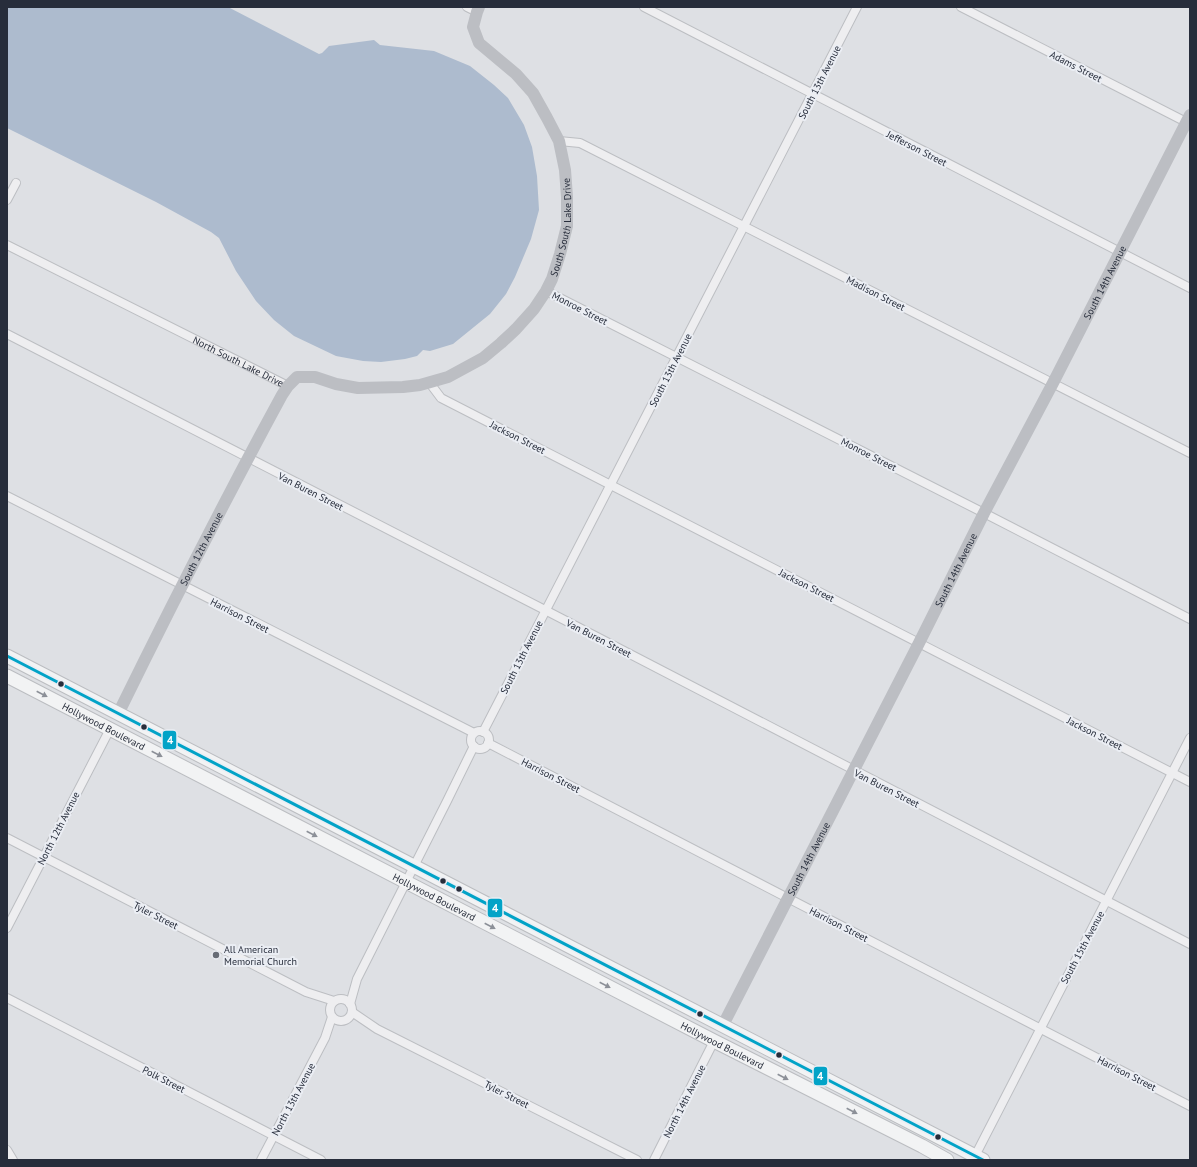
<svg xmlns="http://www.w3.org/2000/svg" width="1197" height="1167" font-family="'PT Sans',sans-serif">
<rect width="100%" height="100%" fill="#dee0e4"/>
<path fill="#adbbce" d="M7,7H228L319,54L322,53L329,46L374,40L380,45L434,51L470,66L494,85L508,98L524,125L532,147L537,176L539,210L531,239L515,277L506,294L490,314L453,344L430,351L423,350L417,356L405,359L381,362L363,361L336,356L294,336L274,320L256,301L236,271L219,238L211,232L156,202L7,128Z"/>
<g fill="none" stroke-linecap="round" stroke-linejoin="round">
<g stroke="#bcbec2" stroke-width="10">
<g id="street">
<path d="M467,7L477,12"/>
<path d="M644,7L1190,288"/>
<path d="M961,7L1190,124"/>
<path d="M559,141L580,143L1190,453"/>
<path d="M7,200L16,183"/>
<path id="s1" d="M7,245L288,386"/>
<path d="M546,291L984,513L1190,619"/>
<path d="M7,334L545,610L1190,944"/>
<path d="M429,382L441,398L1190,782"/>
<path d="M7,496L474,733"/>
<circle cx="480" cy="740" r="9"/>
<path d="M483,732L857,7"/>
<path d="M488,743L1190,1106"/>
<path d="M7,838L306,992L334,1001"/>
<path d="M7,928L110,729"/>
<path d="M7,998L321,1160"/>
<circle cx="341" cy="1010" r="11"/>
<path d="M350,1004L357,979L447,801L474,746"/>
<path d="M352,1012L377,1029L637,1160"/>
<path d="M7,1150L13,1160"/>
<path d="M975,1156L1190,738"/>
<path d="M261,1160L325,1038L332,1017"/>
<path d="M654,1160L714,1041"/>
</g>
</g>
<g stroke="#bbbdc1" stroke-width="15">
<g id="primary">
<path d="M7,656L983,1160"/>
<path id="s4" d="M7,676L714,1041L922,1146L947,1160"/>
</g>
</g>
<use href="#street" stroke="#eeeef0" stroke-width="8"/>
<g stroke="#bcbec3" stroke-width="12">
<path id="s2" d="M118,714C171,606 225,500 282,395L288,386L297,377H315L336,384L358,388L403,387L420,385L448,377L483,358L501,343L516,329L534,309L546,291L552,279L560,254L567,226V197L565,170L559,141L547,118L533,93L516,74L479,43L473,27L477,12L479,7"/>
<path id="s3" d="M723,1025L919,643L984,513L1053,383L1190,115"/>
</g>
<use href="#primary" stroke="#f2f3f4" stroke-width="13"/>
<g stroke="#ebeef4" stroke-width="6">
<path id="bus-1" d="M7,656L983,1160"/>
</g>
<use href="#bus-1" stroke="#02a3c7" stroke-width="3"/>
</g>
<defs><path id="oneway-solid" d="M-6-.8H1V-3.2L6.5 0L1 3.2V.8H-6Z"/></defs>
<g fill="#8c9098">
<use href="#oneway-solid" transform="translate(42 694) rotate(27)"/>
<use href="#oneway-solid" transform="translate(157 754) rotate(27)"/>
<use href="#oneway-solid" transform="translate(312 834) rotate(27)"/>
<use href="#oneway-solid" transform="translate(490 926) rotate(27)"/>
<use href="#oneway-solid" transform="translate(605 985) rotate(27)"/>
<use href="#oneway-solid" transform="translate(783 1077) rotate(27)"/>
<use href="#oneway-solid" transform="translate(852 1111) rotate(27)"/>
</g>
<g fill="#272d3b" stroke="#ebeef4" stroke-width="1.5">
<circle cx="61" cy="684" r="3.5"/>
<circle cx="144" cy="727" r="3.5"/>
<circle cx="443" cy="881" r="3.5"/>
<circle cx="459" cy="889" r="3.5"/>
<circle cx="700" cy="1014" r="3.5"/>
<circle cx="779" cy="1055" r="3.5"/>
<circle cx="938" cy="1137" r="3.5"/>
</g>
<circle fill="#676c76" stroke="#ebeef4" stroke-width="1.5" cx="216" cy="955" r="4"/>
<g text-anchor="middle" stroke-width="4" stroke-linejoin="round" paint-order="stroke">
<g font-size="10" fill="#272d3b" stroke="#ebeef4">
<text transform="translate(1076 66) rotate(27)" y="4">Adams Street</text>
<text transform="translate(819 82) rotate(-63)" y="4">South 13th Avenue</text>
<text transform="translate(917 148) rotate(27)" y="4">Jefferson Street</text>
<text dy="4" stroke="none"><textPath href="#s2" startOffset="735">South South Lake Drive</textPath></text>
<text dy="4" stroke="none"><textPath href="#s3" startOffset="835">South 14th Avenue</textPath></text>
<text transform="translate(876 293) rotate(27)" y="4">Madison Street</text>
<text transform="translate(580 308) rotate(27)" y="4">Monroe Street</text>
<text dy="4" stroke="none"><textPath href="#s1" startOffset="259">North South Lake Drive</textPath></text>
<text transform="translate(670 370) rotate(-63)" y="4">South 13th Avenue</text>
<text transform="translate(518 437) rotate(27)" y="4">Jackson Street</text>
<text transform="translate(869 454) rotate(27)" y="4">Monroe Street</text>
<text transform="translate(311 491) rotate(27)" y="4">Van Buren Street</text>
<text dy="4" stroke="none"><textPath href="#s2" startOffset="185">South 12th Avenue</textPath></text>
<text dy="4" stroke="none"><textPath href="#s3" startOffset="511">South 14th Avenue</textPath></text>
<text transform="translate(807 585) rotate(27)" y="4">Jackson Street</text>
<text transform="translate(240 615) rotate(27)" y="4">Harrison Street</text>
<text transform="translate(599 638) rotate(27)" y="4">Van Buren Street</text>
<text transform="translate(521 657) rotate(-63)" y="4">South 13th Avenue</text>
<text dy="4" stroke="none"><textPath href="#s4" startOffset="109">Hollywood Boulevard</textPath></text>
<text transform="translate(1095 733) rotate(27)" y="4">Jackson Street</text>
<text transform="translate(551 775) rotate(27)" y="4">Harrison Street</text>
<text transform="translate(887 788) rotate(27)" y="4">Van Buren Street</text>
<text transform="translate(58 828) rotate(-63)" y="4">North 12th Avenue</text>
<text dy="4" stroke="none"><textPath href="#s3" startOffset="187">South 14th Avenue</textPath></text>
<text dy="4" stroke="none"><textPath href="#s4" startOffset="481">Hollywood Boulevard</textPath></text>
<text transform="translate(156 915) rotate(27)" y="4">Tyler Street</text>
<text transform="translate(839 924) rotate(27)" y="4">Harrison Street</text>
<text transform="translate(1082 947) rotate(-62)" y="4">South 15th Avenue</text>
<text dy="4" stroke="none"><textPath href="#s4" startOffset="805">Hollywood Boulevard</textPath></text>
<text transform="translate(1127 1073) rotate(27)" y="4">Harrison Street</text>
<text transform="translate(164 1079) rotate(27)" y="4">Polk Street</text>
<text transform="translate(507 1094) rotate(27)" y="4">Tyler Street</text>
<text transform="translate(293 1099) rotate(-62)" y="4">North 13th Avenue</text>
<text transform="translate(684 1101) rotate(-63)" y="4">North 14th Avenue</text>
</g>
<g font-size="10" fill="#272d3b" stroke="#ebeef4" text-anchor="start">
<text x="224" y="953">All American<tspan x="224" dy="12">Memorial Church</tspan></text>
</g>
</g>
<g stroke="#ebeef4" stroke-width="1.5">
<rect x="162" y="730" width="15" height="20" rx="4" fill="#02a3c7"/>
<rect x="487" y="898" width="16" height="20" rx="4" fill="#02a3c7"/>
<rect x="813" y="1066" width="15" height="20" rx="4" fill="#02a3c7"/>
</g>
<g font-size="11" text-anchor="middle" font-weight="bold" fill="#fff">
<text x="170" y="744">4</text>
<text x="495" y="912">4</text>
<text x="820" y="1080">4</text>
</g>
<rect width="1197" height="1167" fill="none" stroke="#272d3b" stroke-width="16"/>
</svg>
